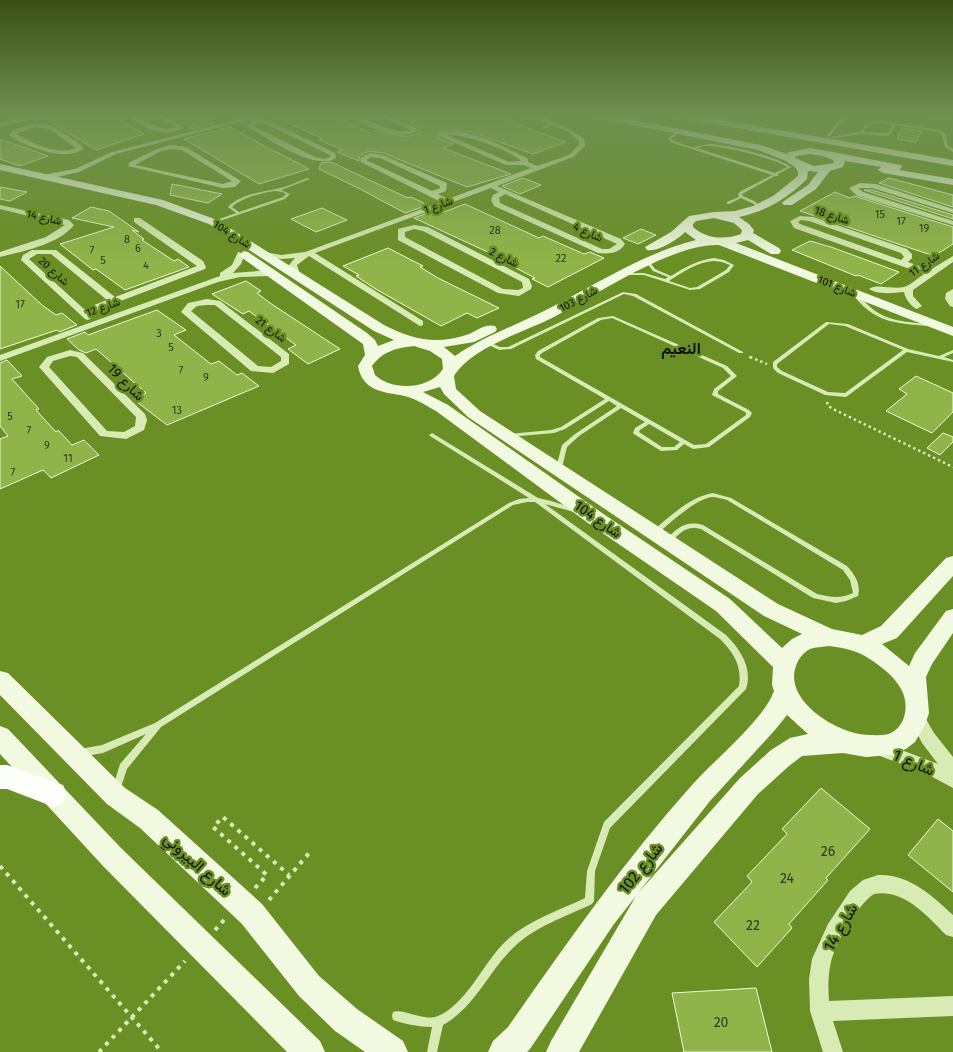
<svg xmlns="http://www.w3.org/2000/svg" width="953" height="1052" font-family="'Fira Sans',Vazirmatn,sans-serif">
<rect width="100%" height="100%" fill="#6a8f25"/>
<path fill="#90b449" stroke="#eff9da" d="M54,114H111L144,134L96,150L44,118Z
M168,114H197L215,123L192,129L182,122H184Z
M268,114H329L371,133L376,131L402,136H411L419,133L420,130L416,125L409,123L413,122L396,114H476L477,120L491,115L566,142L533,154L472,132L449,130L439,132L438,138L453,144L443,148L511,174L467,187L383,153L369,151L359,156V161L337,152L343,150L319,140L323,139Z
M230,127L275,152H277L309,169L259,184L184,139Z
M902,128L922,131L916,142L897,139Z
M0,139L26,148L48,156L20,166L0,159Z
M331,162L408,198L411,197L428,205L405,213L362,190L319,169L321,163Z
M523,178L541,185L520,194L502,186Z
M889,178L953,195V207L879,183Z
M172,184L222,194L208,203L170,195Z
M0,187L27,192L10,201L0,199Z
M864,190H872L953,215V219Z
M835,192L850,198L854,196L953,227V244L934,256L800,211Z
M465,204L539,238L543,236L584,254L590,252L604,258L548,287L532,279L535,278L514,267L518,266L414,218L438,209L444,212Z
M91,207L109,211L139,232L132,230L144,239L142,240L174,261L178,259L189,267L125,290L96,269L93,270L60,244L114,227L72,218Z
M322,208L347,220L316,232L291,219Z
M641,229L656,235L638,244L623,238Z
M810,241L831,247L899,272L881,284L858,275L856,276L792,250Z
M388,248L423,266L420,267L438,278L499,308L477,318L467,313L441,326L374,288L356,276L359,275L343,266Z
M0,266L42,305L56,315L62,313L77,325L59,332L57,330L0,349Z
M246,281L261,291L257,293L270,303L340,349L308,364L288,349L296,345L279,333L249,311L243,314L212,294Z
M157,310L186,330L174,335L211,364L219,361L237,375L242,373L259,386L167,425L133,399L146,393L96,349L86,353L79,350L67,339L85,332L88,335Z
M7,360L22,376L12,379L39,409L36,410L56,432L58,430L72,445L84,440L99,455L51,478L43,470L0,489V439L8,436L0,426V363Z
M916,376L953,393V412L932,433L886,411L907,394L899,389Z
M943,433L953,437V442L940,455L927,448Z
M821,788L870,829L826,878L828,880L789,924L792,928L757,967L714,922L752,882L747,876L787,834L782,829Z
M938,819L953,831V892L908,855Z
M756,988L772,1052H684L672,993Z"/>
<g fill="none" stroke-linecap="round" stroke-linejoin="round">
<path stroke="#d9ebb5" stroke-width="2" stroke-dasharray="2 2.5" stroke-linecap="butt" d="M749,357L753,358"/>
<path stroke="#d9ebb5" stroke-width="2.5" stroke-dasharray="2.5 3" stroke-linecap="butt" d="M750,357L767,364
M827,402L828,406L835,410L953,467"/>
<path stroke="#d9ebb5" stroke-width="4" stroke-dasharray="4 5.5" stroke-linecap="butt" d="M0,866L162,1052
M255,888L267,875L213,827L223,817L289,875
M269,900L310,852
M215,930L225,919
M99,1052L185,961"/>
<path fill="#d9ebb5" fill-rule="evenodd" d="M845,114H847L829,137H827V135Z
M917,114L953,118V120L918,115Z
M881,121L893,123L894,122L895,123L941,130L946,135L948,146L953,149V152L945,147L942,135L939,132L895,125L890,135L886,136L861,134L833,138L831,137L860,132L867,122ZM881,123L892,125L888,133L863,132L869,124Z
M552,123L555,124L544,129L541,128Z
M672,129L678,134L672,138V140C679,142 689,148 695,147C701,146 705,144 711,144C729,145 777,156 791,167L778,174V176H775L742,194L743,196L756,202L760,209L759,210H757L754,204L741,198L729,204H727V202L739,197L738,194L741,191L772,175L670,142L668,138L674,134L670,130ZM704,146C721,145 773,158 787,167L775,173L697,148Z
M307,178L310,179L281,190L290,194L285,199L214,223L211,222L236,213L228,207C239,195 261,192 276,189C287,187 297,182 307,178ZM276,191L282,192L286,194L283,197L239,212L232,207C241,198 264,192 276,191Z
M714,258L724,260L734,265L729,272L700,289L690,290L644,275H625L623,274L625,273H644L665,279L668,277L653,271L646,262L647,261H649L655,269L671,276C685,267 698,260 714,258ZM714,261L722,262L730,265L726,270L697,287L690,288L669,281C683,272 697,262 714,261Z
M851,291H855C878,320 894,321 929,324L931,325L929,326C893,323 874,323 851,292Z
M623,292L636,294L743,352V353H739L633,296L624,294L511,349L499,350L485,343L487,342H489L500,347H508Z
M613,316L727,366L737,376L718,391V394L749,410L752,413L750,417L709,447L693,449L684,444L677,450L661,451L634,434L633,433L635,428L645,422L621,408L579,436L567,447L562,468L559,470L556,468L562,445L575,434L617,406L609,401L565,429L554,433L507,437L506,436L509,434L551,430L561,427L605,399L536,359L535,355L538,351L598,318ZM612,318L723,368L731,376L714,389L712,395L745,412L746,413V415L706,444L694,445L540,357V355L542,353L601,320ZM649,424L680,442L674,447H662L639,432L640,430Z
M826,322L848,324L908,349L939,356L953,350V353L944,357L953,360V362L907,352L846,397L825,395L778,373L773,368V362ZM829,324L845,326L903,350L845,393L828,392L782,371L777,367V364Z
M432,433L538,498L551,501L576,509L577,510L574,512L545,504L726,635C740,649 753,668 746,689L610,828L595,871L594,901L592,904C565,917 533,927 512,949C487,974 475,1007 443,1025L437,1052H427L432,1027C419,1027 405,1024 393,1020L392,1016L393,1012C404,1008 424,1022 438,1016C467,1004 484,961 507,940C529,920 558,911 585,898L587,871L604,822L739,686C742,666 734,653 720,639L535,502H527L513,505L161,727L127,769L120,790L117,791L114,790L113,787L120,764L146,734L103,753L80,757L77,756L76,753L77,750L80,749L102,745L155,723L509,503L519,499L529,498L430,436L429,435Z
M713,493L731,498L847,566C855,575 861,584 858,596L846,601L836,603L813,598L701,529C686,525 680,533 670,543H666L665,541L666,539C678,528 685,520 703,525L817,594C829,597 841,599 853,593L850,580L843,570L727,500C722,499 717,497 712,497C695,499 669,524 656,535H652L651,533L652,531C670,517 689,497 713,493Z"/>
<path fill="#d9ebb5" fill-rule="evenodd" d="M43,114H52L0,127V123Z
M126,114C144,112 156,135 176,127L154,114H161L184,127C166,140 141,127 126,114Z
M258,114H266L253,119L272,122L335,153L336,158C316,172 269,139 249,128L248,125L251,122L247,120L116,154L79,172L57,177L39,178L36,176L75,169L112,152ZM256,123L268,125L330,155V157L324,159L315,157L254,126Z
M345,114C367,112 387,137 411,130L375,114H382L415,127L418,131C401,142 360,125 345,114Z
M522,114C540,112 570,128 584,139L585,146L573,157L497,186L621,239L625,244C619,254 608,254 598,253L494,206L491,200L493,195L499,192L491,188L315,253L423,321V325L420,326L309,256L297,265L300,274L296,277L292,274L289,265L295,258L281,259L261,254L265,252L281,255L305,252L441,202L361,162L360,158L370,153L383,155L447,183L446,191L438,194L448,199L531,168L523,165H506L439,136V134C466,124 501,146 525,157L528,159V162L537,166L569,155L579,145V141L567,131ZM447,135C461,133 513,151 521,161L509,162ZM371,157L380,158L440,186V188L432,191L366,160ZM505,194L615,243L617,244L609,249H602L500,203L499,198Z
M35,123L53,126L81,145L83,149C66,162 24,147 9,135L13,130ZM35,127L49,129L76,148C58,156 32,143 16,134Z
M171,145L186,147L241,181L235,187L223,188L128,166L130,162L157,149ZM171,149L182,150L232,181L223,184L135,165L161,151Z
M860,183L876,184L953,209V213L872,188H858L863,192L953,221V225L857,196L849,188Z
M0,205L69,220L74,225C58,245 23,251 0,257V252L46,237L65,225L0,209Z
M800,216L813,217L907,249L912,254V258L908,262L930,270L953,256V262L913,290V296L922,306L917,309C911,307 905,298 904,292C893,293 878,295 869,289C877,283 893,290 904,287C911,285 918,278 924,274L794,228L790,221ZM801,220L809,221L901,253L904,257L901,260L800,224L798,222Z
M134,218H140L203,261L206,267L205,269L89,313L93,317L88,320L85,319L21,260L23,255L32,250H56L115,297L197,266L134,222ZM37,254H51L107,300L84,309L29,259Z
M414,225L428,227L529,279L532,286L531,289L519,296L498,293L398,240V229ZM414,229L423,231L522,282L523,288L518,290L503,289L405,237V232Z
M238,252L245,254L241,264L233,273L270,270L274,273L270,276L240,277L218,282L0,361V355L220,276V273L232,265Z
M953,289V307L950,306L945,299L946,293Z
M207,299L220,301L289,354V364L273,373L251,371L181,312L188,303ZM207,305H215L281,357V361L271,367L258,366L191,311L197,306Z
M70,350L83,353L145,414L147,420L144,430L126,439L100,436L39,367L47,357ZM70,356L77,357L136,417L135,426L124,432L107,431L49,367L53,361Z
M917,710L922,712L934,733L953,757V788L925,773L872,753L870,748L872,743L878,741L938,764L922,743L909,717L912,712Z
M878,875C908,873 933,896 953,915V937L946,935C926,915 904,889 874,894C857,905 836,942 831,962C828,974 828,988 829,1001L953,996V1016L833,1021L843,1052H823L810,1011L809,979L812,959L828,924L850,891L863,880Z"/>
<path fill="#f1f9e1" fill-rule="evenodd" d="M589,114H604L761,145L787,154L789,152L810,148L822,150L901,165L902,167L899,170L953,179V185L883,173L878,170L881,167L845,161L843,167L830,171L816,189L792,205H784L782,203L784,201L808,185L818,172L808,171L807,179C787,199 766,211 739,217L749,224L754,230L753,233L779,248L781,251L779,254H771L748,240L736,243L953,327V336L719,245C672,243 595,296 552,318C522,333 472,347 454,376L456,389L480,411L778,604L832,629L862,635L881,626L946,558L953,556V576L897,638L882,644L909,666L915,653L946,611L953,609V633L932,664L926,677L929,713L925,725L915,742L906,749L890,755L866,757L843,753L802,756L789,766L758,794L656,915L579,1052H546L551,1041L636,896L614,924L530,1049L527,1052H488L493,1041L508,1027C566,944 624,861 692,785C715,759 763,721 774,691L772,685L773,667L716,611L588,523L436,411C425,405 413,397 400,395C380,392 362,389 358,366L365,355L363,344L238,255L244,251L248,252L367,333L375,340L378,346L394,340L374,331L209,224L156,205L0,170V164L163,200L217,220L384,325C411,339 436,345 466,335C476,332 484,323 495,326L497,329L495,332L474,342L444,347L455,356C483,337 514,326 544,311C594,286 641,254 696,240L685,232C677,240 658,252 647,250L645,247L671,232L689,216L714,212L735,211L753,206L773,196L798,176V171L795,167L786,161L758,150L593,117ZM810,154L823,156L833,160L834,163L814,166L795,158L796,156ZM714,218L734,223L742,230L741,234C725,240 706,239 693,227V224L696,221ZM414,346L430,351L442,359L443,369C429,390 392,391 375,375L372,366C383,351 397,348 414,346ZM440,387L444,394L468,417L764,616L802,634L792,639L782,648L730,599L602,513L448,405L423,392ZM829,646C843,648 856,650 868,658C881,666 894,676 901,689C909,703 907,725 891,733C885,736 875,735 869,735C839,735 783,701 796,666C798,659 804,652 810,649C816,647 823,647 829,646ZM787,715L808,734L790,738L771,750L740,778L638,893L710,801L775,730Z
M670,114H687L953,160V166L674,117Z
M0,671L8,673L125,788L158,810L262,904L319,976L357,1009L403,1041L408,1052H365L335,1031L299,996L242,924L140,828L107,804L0,695Z
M0,726L8,729L121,848L320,1041L325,1052H287L103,866L0,754Z"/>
<path fill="#fdfffa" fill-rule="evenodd" d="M0,765H7L63,785L67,794L63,803L54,807L7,789H0Z"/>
</g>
<linearGradient id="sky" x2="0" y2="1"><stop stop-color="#3a4f14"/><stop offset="0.44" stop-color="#709051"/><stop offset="1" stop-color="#709051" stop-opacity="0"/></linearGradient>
<rect width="953" height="261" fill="url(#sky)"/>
<g text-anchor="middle" stroke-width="5" stroke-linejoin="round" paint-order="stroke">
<g font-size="11" fill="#111" stroke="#6a8f25">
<text transform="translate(438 205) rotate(-20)" y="4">شارع 1</text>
<text transform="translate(832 215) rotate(18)" y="4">شارع 18</text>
<text transform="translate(44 217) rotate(13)" y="4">شارع 14</text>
<text transform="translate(588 232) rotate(24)" y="4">شارع 4</text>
<text transform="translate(232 234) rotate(32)" y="4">شارع 104</text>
<text transform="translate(504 257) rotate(27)" y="4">شارع 2</text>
<text transform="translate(924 264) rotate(-35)" y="4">شارع 11</text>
<text transform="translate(54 271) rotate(42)" y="4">شارع 20</text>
<text transform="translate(837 286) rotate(22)" y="4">شارع 101</text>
<text transform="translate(578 299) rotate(-28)" y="4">شارع 103</text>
<text transform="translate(103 307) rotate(-20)" y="4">شارع 12</text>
<text transform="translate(271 329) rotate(37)" y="4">شارع 21</text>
</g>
<g font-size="11" fill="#313a1f">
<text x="880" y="218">15</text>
<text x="901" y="225">17</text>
<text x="924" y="232">19</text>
<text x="495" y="234">28</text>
<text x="127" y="243">8</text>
<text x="138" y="252">6</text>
<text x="92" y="254">7</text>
<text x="561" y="262">22</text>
<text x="103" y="264">5</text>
<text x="146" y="269">4</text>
<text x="20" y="308">17</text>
<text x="159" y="337">3</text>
<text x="171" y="351">5</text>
<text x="181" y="374">7</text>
<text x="206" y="381">9</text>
<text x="177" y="414">13</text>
<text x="10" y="420">5</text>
<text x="29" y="434">7</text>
<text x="47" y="449">9</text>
<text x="68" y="462">11</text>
<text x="13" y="476">7</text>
</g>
<g font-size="14" fill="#111" stroke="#6a8f25">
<text transform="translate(126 382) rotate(45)" y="5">شارع 19</text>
<text transform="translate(598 519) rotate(35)" y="5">شارع 104</text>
</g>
<g font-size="14" fill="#313a1f">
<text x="828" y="856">26</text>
<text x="787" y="883">24</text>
<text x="753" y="930">22</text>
<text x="721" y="1027">20</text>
</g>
<g font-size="16" font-weight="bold" fill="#111" stroke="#6a8f25">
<text x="681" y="354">النعيم</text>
</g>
<g font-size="16" fill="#111" stroke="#6a8f25">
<text transform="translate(914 762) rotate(23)" y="6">شارع 1</text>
<text transform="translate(198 864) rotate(42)" y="6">شارع البيروني</text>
<text transform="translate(640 868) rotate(-51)" y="6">شارع 102</text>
<text transform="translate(840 927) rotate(-60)" y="6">شارع 14</text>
</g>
</g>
</svg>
